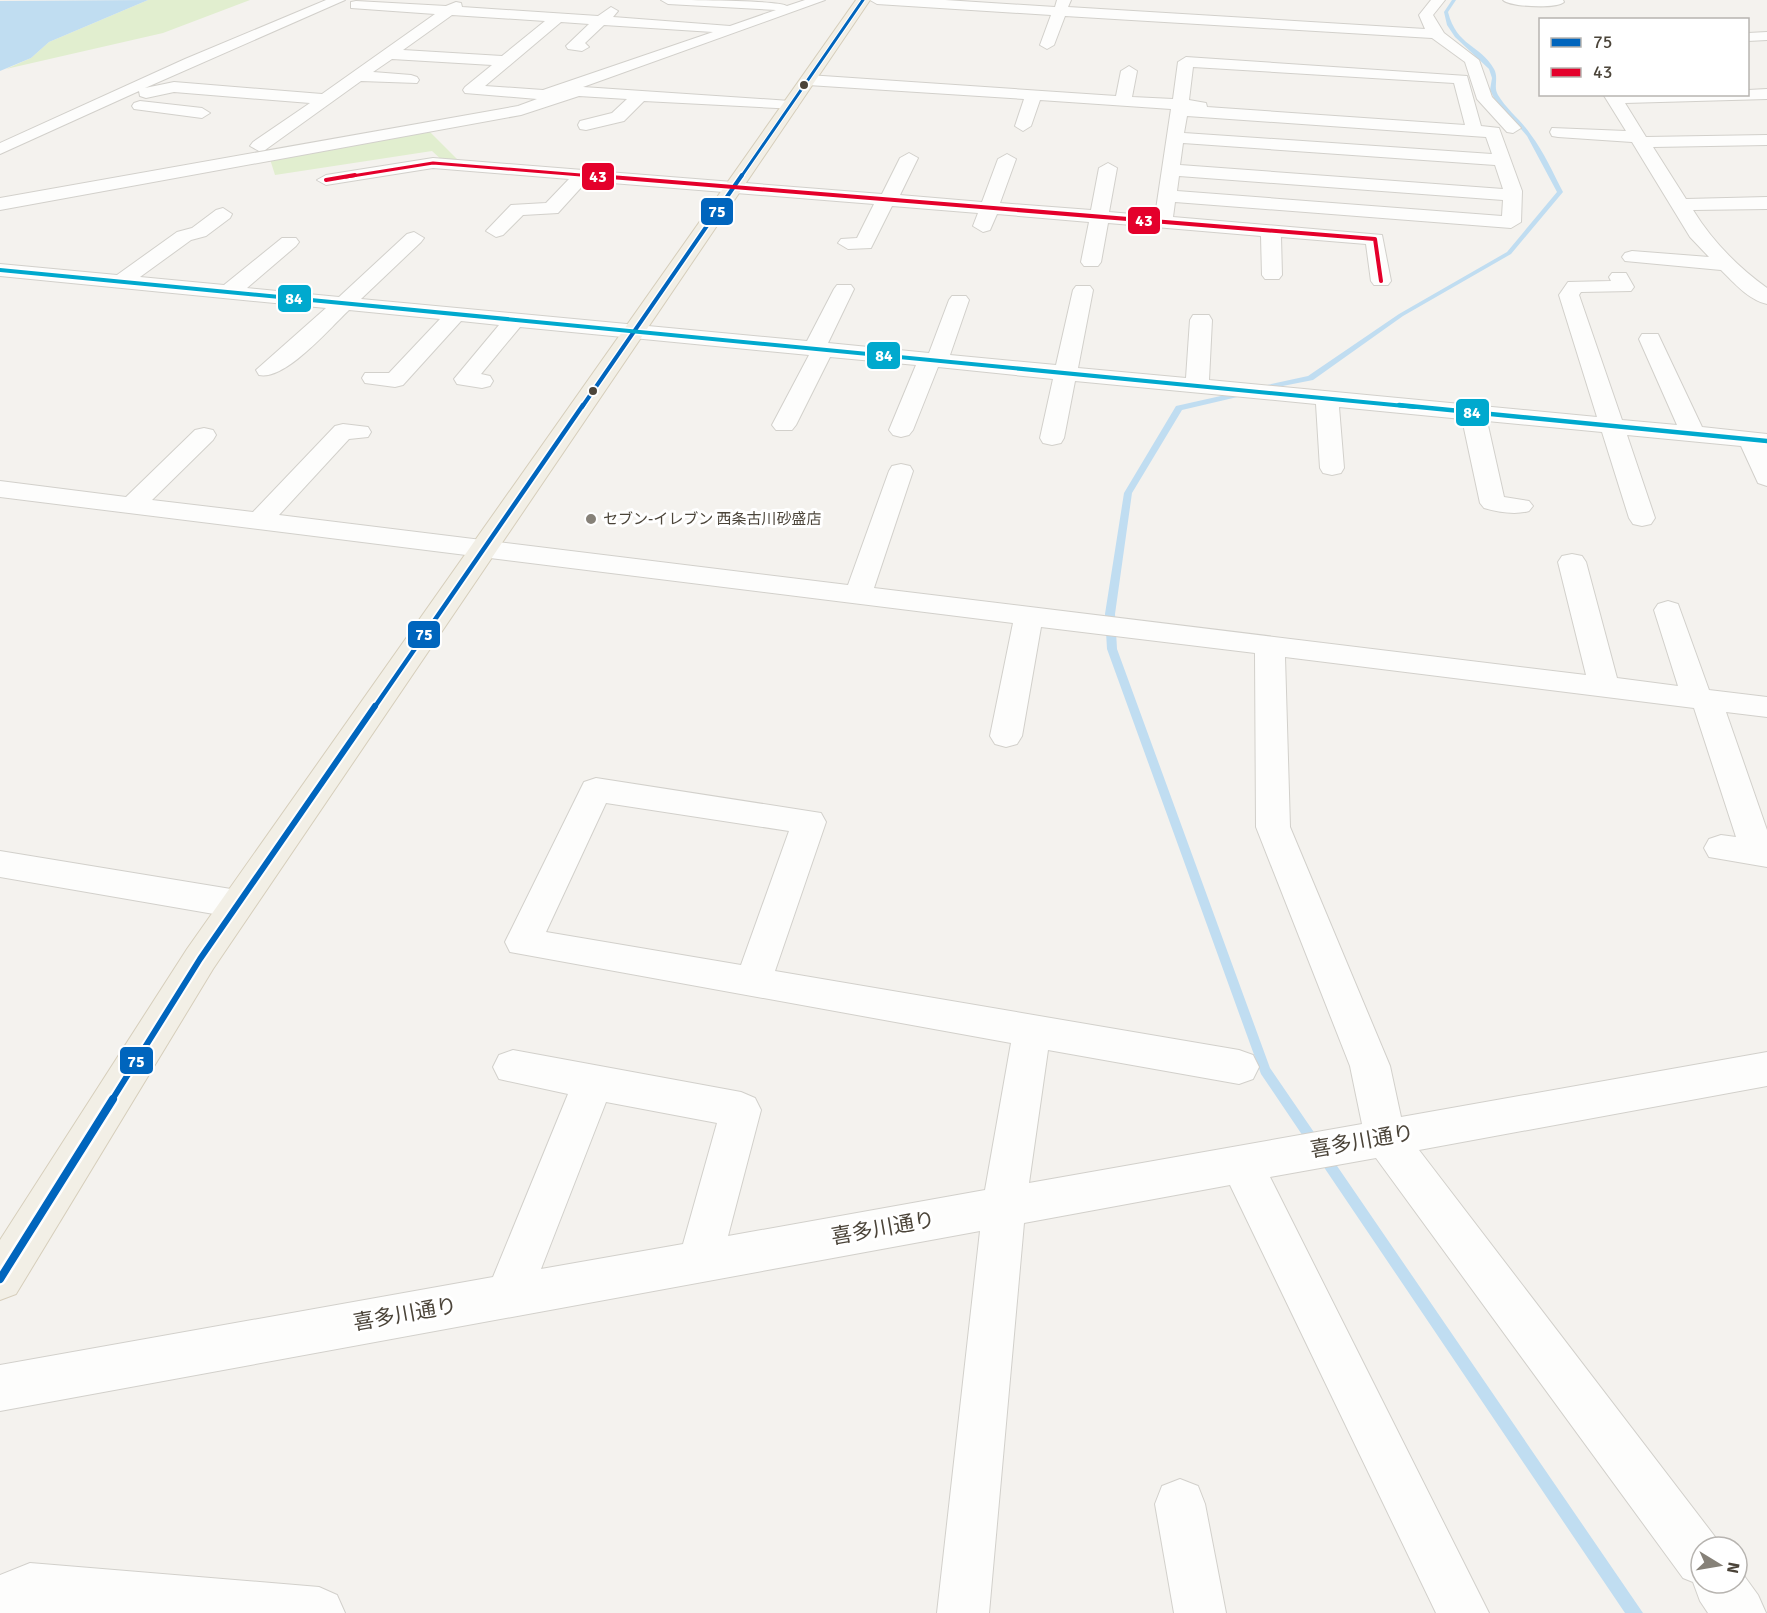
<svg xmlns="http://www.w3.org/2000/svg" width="1767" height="1613" font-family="Signika,'Noto Sans JP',sans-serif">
<rect width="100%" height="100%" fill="#f4f2ee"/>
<path fill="#e1eecf" d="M148,0H250L163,33L6,69L31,58L49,42Z
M425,127L457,159L444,162L432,151L275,175L269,156Z"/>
<path fill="#c0ddf1" d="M148,0L49,42L31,58L0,71V1Z"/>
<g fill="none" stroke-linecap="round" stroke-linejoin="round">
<path fill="#c0ddf1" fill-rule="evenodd" d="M1452,0H1456L1448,12C1457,47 1480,44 1494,69C1499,78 1493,87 1498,95C1507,110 1522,121 1531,135C1544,152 1553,173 1563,192L1511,254L1403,316L1313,380L1258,391V387L1308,376L1399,314L1507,252L1557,192L1527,136L1494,98L1490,90L1492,78L1489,69L1455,37L1447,25L1444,12Z
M1243,391H1246V395L1182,410L1132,493L1115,614L1117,649L1270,1068L1643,1613H1625L1261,1074L1107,649L1105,614L1124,493L1176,406Z"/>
<g stroke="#d2d0cb" stroke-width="2">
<path id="minor" d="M326,0H345L145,88L174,82L322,94L435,14L351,8V2L356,1L446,6L456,2L461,3L462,7L598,16L611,7L618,11L613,17L730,26L776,10L668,4L661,0C680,0 778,0 787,6L805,0H825L583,87L790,101L796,103L798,106L796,109L644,101L624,121L586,130L580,129L578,125L580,121L612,113L627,99L579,96L521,115L0,210V198L518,106L537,99L465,93L463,90L465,87L492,65L392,59L373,72L411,75L417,77L419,80L417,83L361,81L265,150L259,151L250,146L253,142L310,103L174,92L146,98L140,96L139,91L0,154V143L185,59ZM452,15L545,21L502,56L403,50ZM561,22L589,24L566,46L568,49L582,51L589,47L585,43L604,25L713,32L543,90L485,86Z
M870,0H945L1055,7L1057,0H1071L1068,7L1425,29L1419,15L1431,0H1445L1433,15L1444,33L1479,60L1492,97L1521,128L1513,133L1507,132L1477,99L1465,62L1432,38L1065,16L1054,45L1047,49L1040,45L1051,15L877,4Z
M1503,0H1563L1564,2C1557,9 1510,7 1503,0Z
M1767,32V40L1748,41V33Z
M1186,57L1467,76L1481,126L1499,128L1522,191L1521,222L1511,228L1175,202L1173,217L1382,235L1391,281L1388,285H1374L1371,281L1366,244L1281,237L1282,275L1279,279H1265L1262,275L1261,236L1108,223L1101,262L1098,266H1084L1081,262L1089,222L997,214L990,230L983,232L973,226L978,213L892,206L871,248L848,249L838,243L841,239L857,238L874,204L587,181L558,213L523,215L503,235L496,237L486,231L511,205L546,203L569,179L433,168L326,185L317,180L326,175L433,158L882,194L900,158L909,153L918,158L900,195L982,202L998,159L1007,154L1016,159L1000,203L1091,210L1099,168L1108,163L1117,168L1109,212L1155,216L1171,109L1040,100L1031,126L1023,131L1015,126L1024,99L808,85L800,80L808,75L1116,96L1121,71L1129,66L1137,71L1132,97L1173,99L1178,62ZM1193,67L1454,83L1465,125L1207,107L1206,103L1189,100ZM1187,116L1486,137L1492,154L1184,133ZM1183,143L1495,165L1503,189L1180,165ZM1179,176L1503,200L1502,216L1177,191Z
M1767,89V99L1625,103L1646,137L1767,135V145L1653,147L1686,199L1767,197V209L1693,210C1712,241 1738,267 1767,288V304C1749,300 1734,283 1721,270L1625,261L1622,257L1625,253L1632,251L1709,257L1690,237L1632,142L1558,137L1552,136L1550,132L1552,128L1626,131L1603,94H1748V90Z
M140,101L202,108L210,113L202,118L134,109L132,106L134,103Z
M223,208L232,214L230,218L206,236L191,240L140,277L224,285L282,238H296L299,242L296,246L247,288L339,297L407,234L414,232L424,238L421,242L361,299L807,341L834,289L837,285H851L854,289L828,343L929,353L949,300L952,296H966L969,300L950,355L1056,365L1073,290L1076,286H1090L1093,290L1078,368L1186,378L1190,320L1193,315H1209L1212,320L1209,380L1597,417L1559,295L1568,282L1611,281L1609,277L1612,273H1626L1634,287L1631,291L1581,292L1579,295L1622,420L1677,425L1639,339L1642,334H1658L1702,427L1767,434V486L1758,483L1741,446L1627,435L1655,518L1651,524L1642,526L1633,524L1629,518L1602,432L1487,421L1504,497L1529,501L1533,506L1529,511C1515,515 1498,512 1484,508L1480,503L1462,419L1339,407L1344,468L1341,473L1332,475L1323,473L1320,468L1316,404L1075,381L1064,438L1061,443L1052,445L1043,443L1040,438L1053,379L938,367L913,430L909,435L901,437L893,435L889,430L916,365L830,357L796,425L792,430H776L772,425L809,355L520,327L481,374L490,376L493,381L490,386L482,388L457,384L454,379L499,325L461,321L403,385L395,387L365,383L362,378L365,373H389L440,319L349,310C330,328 285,381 259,375L256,370L326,308L0,276V264L117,275L177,232L192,228L216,210Z
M343,424L368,427L371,432L368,437L349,439L279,515L848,585L889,471L892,466L901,464L910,466L913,471L874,588L1586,675L1558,562L1562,556L1572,554L1582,556L1586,562L1617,678L1678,686L1654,610L1658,604L1668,601L1678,604L1709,690L1767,697V717L1726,712L1767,830V867L1709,857L1704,848L1709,839L1721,835L1736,837L1694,708L1285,657L1290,827L1390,1066L1401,1117L1767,1052V1086L1419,1150L1719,1542L1721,1547H1701V1583H1737V1566L1758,1595L1766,1613H1708L1700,1601L1693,1582L1683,1578L1376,1158L1270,1177L1489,1613H1436L1230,1185L1024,1223L989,1613H937L980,1231L0,1411V1365L493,1277L568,1094L499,1079L493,1067L499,1055L513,1050L741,1092L755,1098L761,1110L728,1236L985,1190L1011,1043L510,952L505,942L580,790L584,782L596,778L821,813L826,822L775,971L1239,1050L1253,1055L1259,1067L1253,1079L1239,1084L1048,1050L1029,1183L1362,1124L1350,1066L1256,827L1255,653L1041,627L1022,736L1017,744L1006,747L995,744L990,736L1013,623L0,497V481L126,497L195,430L204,428L213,430L216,435L213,440L152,500L253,512L335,426ZM606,803L789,831L741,965L546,932ZM606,1102L717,1123L683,1244L541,1269Z
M0,851L237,890L249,894L255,904L249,914L237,918L0,877Z
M1180,1479L1198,1486L1205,1504L1226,1613H1174L1155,1504L1162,1486Z
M30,1563L319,1587L337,1595L345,1613H0V1575Z"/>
</g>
<g stroke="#d6cebb" stroke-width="2">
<path id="major" d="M856,0H870L213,969L16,1294L0,1300V1240L187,949Z"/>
</g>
<use href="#minor" fill="#fdfdfc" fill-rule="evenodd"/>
<use href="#major" fill="#f2efe6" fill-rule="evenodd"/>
<g stroke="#fff" stroke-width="5">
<path id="bus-1-far4" d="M741,177L863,0"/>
</g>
<g stroke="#fff" stroke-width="7">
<path id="bus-1-far3" d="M582,407L742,175"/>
</g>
<g stroke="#fff" stroke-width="8">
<path id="bus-1-far2" d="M374,708L583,405"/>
</g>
<g stroke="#fff" stroke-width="10">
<path id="bus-1-far1" d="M112,1100L200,959L375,706"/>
</g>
<g stroke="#fff" stroke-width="13">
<path id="bus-1" d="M0,1279L113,1099"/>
</g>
<g stroke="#fff" stroke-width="5">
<path id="bus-2-far1" d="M346,177L433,163L605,177"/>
</g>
<g stroke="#fff" stroke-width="7">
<path id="bus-2" d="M586,175L1375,239L1381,281
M326,180L355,175"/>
</g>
<g stroke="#fff" stroke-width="7">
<path id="bus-3-far1" d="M0,270L1415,407"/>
</g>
<g stroke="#fff" stroke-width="8">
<path id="bus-3" d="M1399,405L1767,441"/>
</g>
<use href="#bus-1-far4" stroke="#0065bd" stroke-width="3"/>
<use href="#bus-1-far3" stroke="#0065bd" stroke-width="4"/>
<use href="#bus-1-far2" stroke="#0065bd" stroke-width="4.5"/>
<use href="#bus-1-far1" stroke="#0065bd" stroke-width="6"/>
<use href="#bus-1" stroke="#0065bd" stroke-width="8"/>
<use href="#bus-2-far1" stroke="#e4002b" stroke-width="3"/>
<use href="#bus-2" stroke="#e4002b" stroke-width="4"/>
<use href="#bus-3-far1" stroke="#00a9ce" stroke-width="4"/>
<use href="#bus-3" stroke="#00a9ce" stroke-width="4.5"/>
</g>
<g fill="#4b4439" stroke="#fff" stroke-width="2">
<circle cx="804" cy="85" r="5"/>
<circle cx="593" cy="391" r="5"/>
</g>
<circle fill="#868178" stroke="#fff" stroke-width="2" cx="591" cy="519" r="6"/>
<g text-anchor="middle" stroke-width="6" stroke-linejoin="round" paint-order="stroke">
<g font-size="15" fill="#4b4439" stroke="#fff" text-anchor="start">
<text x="603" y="524">セブン-イレブン 西条古川砂盛店</text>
</g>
<g font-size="21" fill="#4b4439" stroke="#fff">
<text transform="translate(1362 1141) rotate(-10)" y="7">喜多川通り</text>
<text transform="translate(883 1228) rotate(-10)" y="7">喜多川通り</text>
<text transform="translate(405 1314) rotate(-10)" y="7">喜多川通り</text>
</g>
</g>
<g stroke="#fff" stroke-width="2">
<rect x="581" y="162" width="34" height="29" rx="6" fill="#e4002b"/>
<rect x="700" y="197" width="34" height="29" rx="6" fill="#0065bd"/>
<rect x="1127" y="206" width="34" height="29" rx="6" fill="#e4002b"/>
<rect x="277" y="284" width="35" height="29" rx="6" fill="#00a9ce"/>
<rect x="866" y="341" width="35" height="29" rx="6" fill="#00a9ce"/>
<rect x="1455" y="398" width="35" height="29" rx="6" fill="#00a9ce"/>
<rect x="407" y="620" width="34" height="29" rx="6" fill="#0065bd"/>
<rect x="119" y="1046" width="35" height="29" rx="6" fill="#0065bd"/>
</g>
<g font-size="16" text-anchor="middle" font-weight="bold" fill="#fff">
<text x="598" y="182">43</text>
<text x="717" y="217">75</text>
<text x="1144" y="226">43</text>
<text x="294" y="304">84</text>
<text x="884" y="361">84</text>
<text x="1472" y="418">84</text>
<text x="424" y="640">75</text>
<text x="136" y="1067">75</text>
</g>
<rect x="1539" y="18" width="210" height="78" fill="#ffffff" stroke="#b7b4b0" stroke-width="1.5"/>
<rect x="1551" y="38" width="30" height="9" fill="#0065bd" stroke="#b7b4b0" stroke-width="1.5"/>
<text x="1593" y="48" font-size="18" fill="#4b4439">75</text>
<rect x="1551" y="68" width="30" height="9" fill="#e4002b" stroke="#b7b4b0" stroke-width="1.5"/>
<text x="1593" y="78" font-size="18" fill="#4b4439">43</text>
<g transform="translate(1719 1565) rotate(101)"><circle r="28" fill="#ffffff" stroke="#b7b4b0" stroke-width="1.5"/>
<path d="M0-4.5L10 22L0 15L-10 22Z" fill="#868178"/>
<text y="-9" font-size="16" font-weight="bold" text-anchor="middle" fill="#4b4439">N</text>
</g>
</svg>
